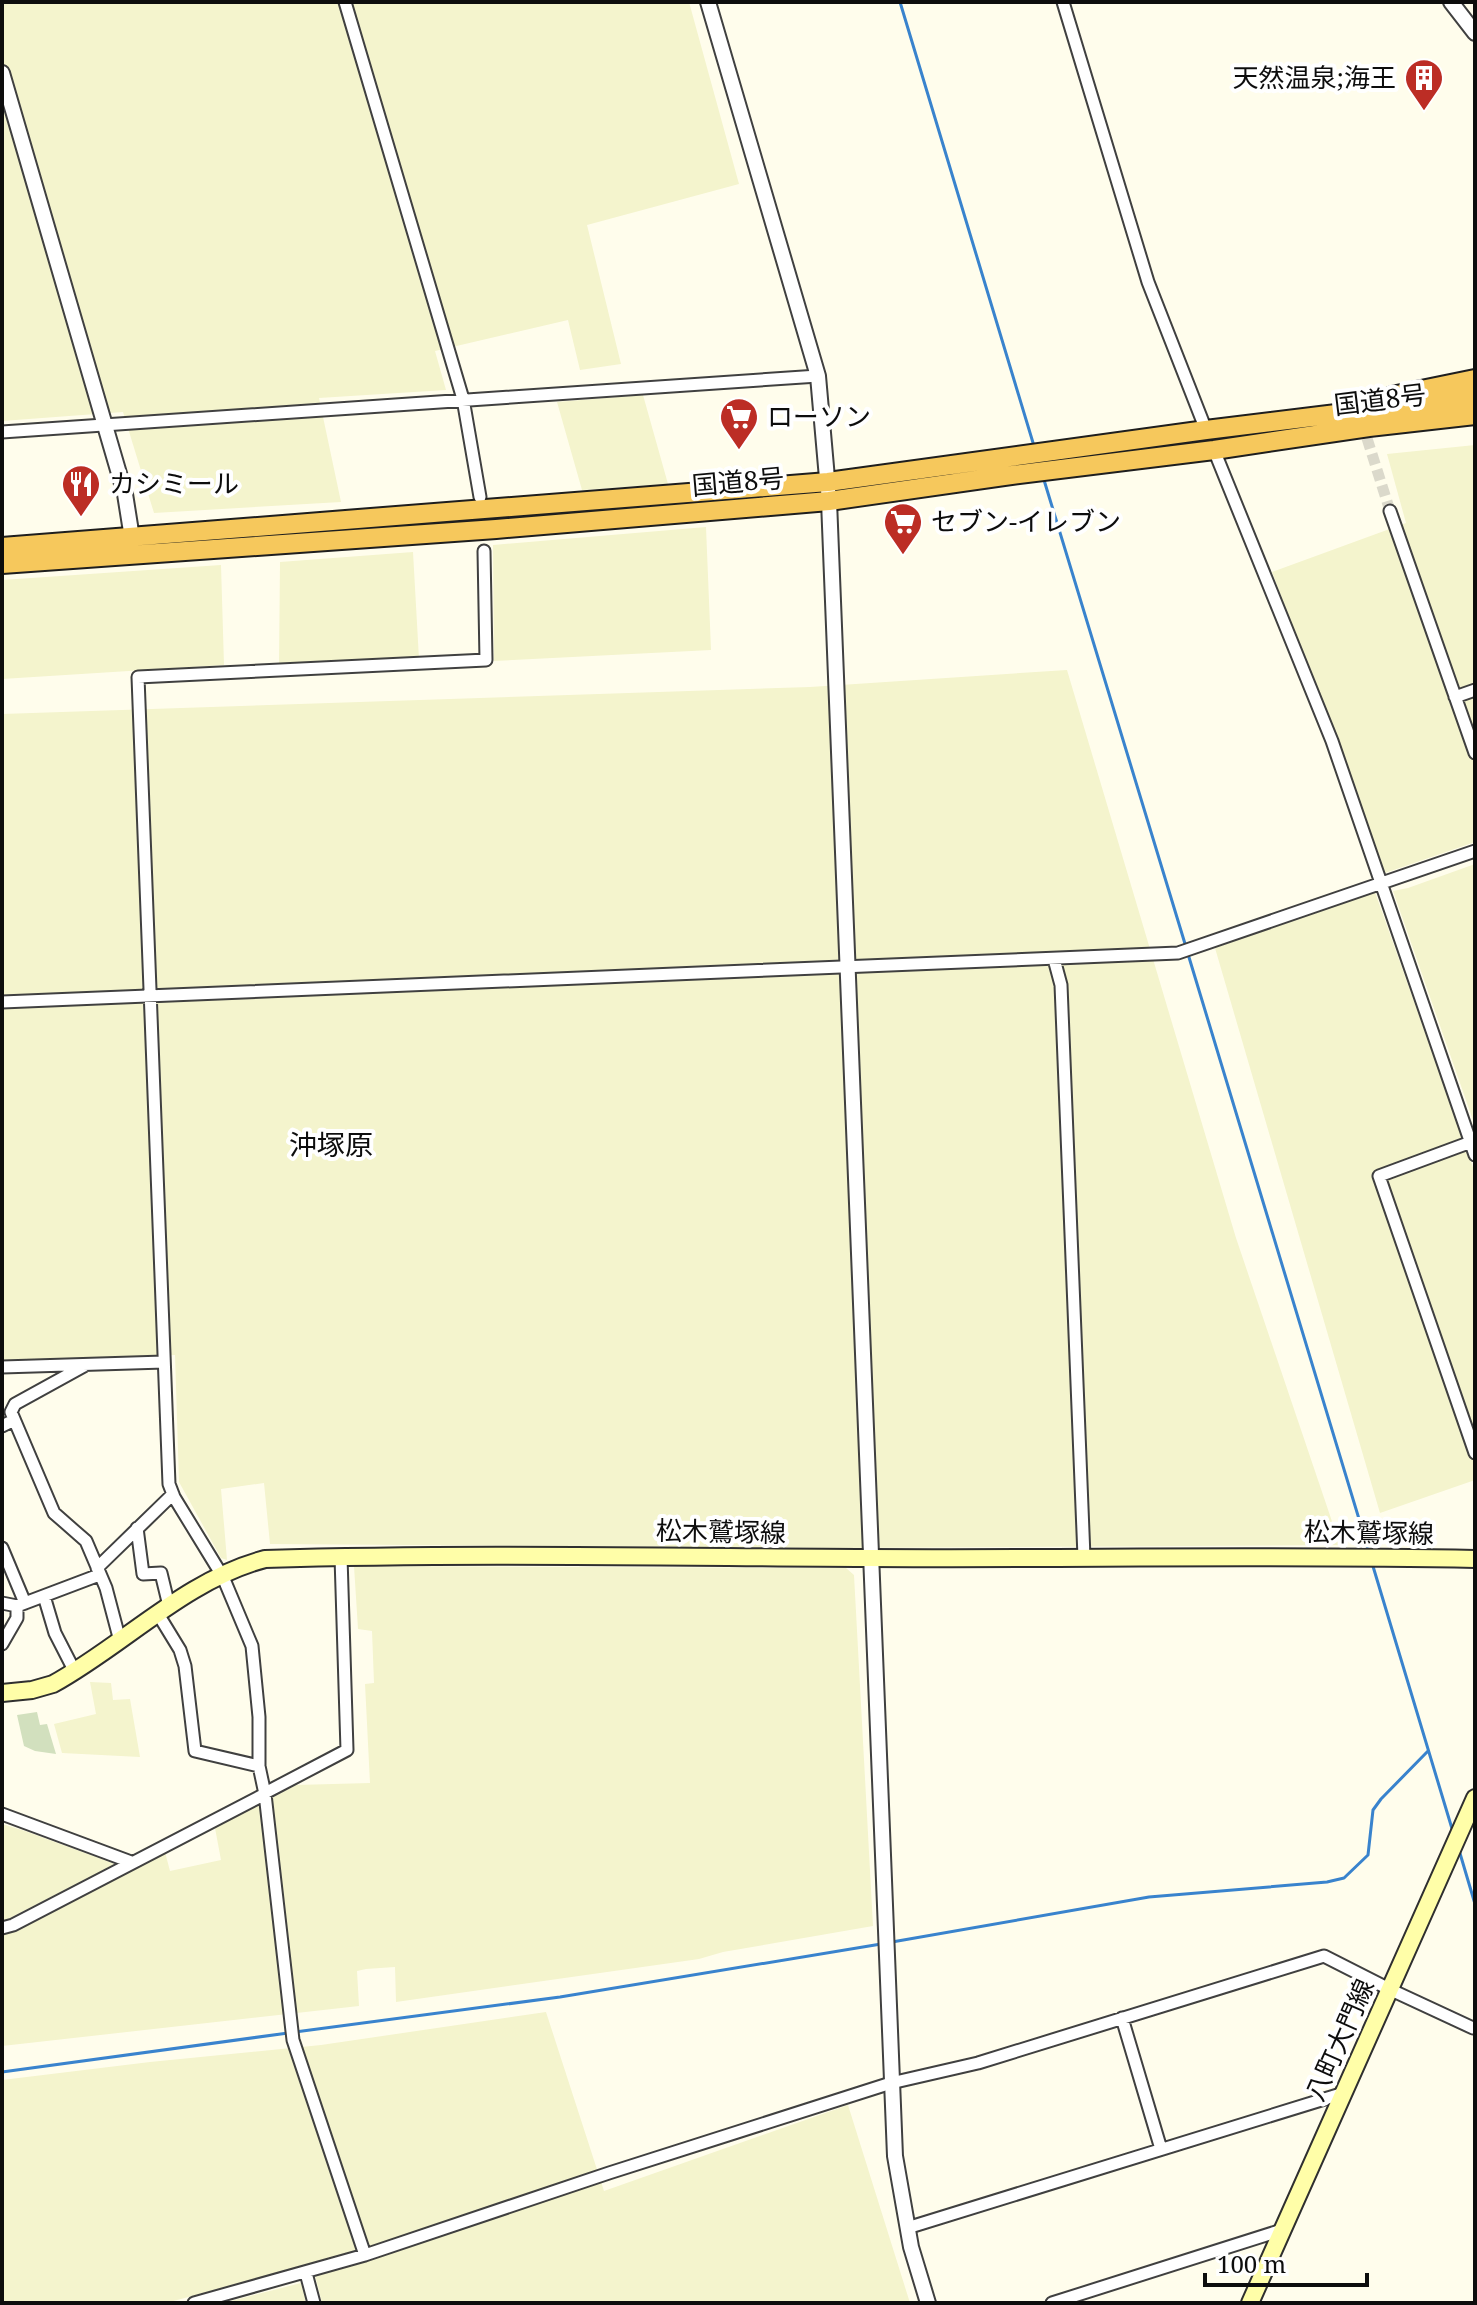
<svg xmlns="http://www.w3.org/2000/svg" width="1477" height="2305" font-family="'Noto Serif','Noto Sans JP',serif">
<rect width="100%" height="100%" fill="#fffdec"/>
<path fill="#f4f4cd" d="M2,2H689L739,184L587,225L621,364L580,370L568,320L435,351L446,390L319,398L341,502L154,513L123,412L2,421Z
M643,395L668,484L582,490L557,402Z
M1475,445V842L1385,873L1272,572L1406,523L1387,454Z
M706,527L711,650L494,661L493,545Z
M413,552L419,659L279,666L280,562Z
M221,565L224,665L2,679V580Z
M1067,670L1236,1238L1340,1545L836,1548L270,1544L264,1483L221,1489L227,1560L221,1558L179,1482L175,1355L2,1361V714L810,687Z
M1475,864V1126L1393,891L1408,888Z
M1375,892L1475,1173V1480L1380,1513L1215,948Z
M354,1566L846,1568L854,1575L873,1926L723,1952L699,1959L396,2002L395,1967L366,1969L357,1971L359,2006L2,2046V1931L165,1852L170,1871L221,1860L215,1828L296,1785L370,1783L365,1684L374,1683L372,1631L358,1629Z
M90,1682L111,1683L113,1700L130,1699L140,1757L62,1753L54,1724L96,1714Z
M2,1824L25,1831L115,1864L2,1922Z
M546,2012L604,2191L848,2105L910,2303H322L315,2275V2263L166,2303H2V2080L150,2062L321,2045Z
M301,2283L306,2303H223Z"/>
<path fill="#d2e0be" d="M37,1712L40,1725L47,1724L56,1754L35,1751L24,1746L17,1715Z"/>
<g fill="none" stroke-linecap="round" stroke-linejoin="round">
<path stroke="#3983cd" stroke-width="3" d="M900,2L1034,446
M1044,480L1186,947
M1188,954L1369,1552
M1372,1563L1453,1832
M1459,1850L1475,1904
M892,1942L1149,1897L1327,1882L1344,1878L1368,1855L1373,1810L1381,1799L1428,1751
M295,2032L560,1997L881,1944
M2,2072L288,2033"/>
<path stroke="#dbd9cb" stroke-width="11" stroke-dasharray="11 5.5" stroke-linecap="butt" d="M1352,391L1390,511"/>
<g stroke="#404040" stroke-width="15">
<path id="minor" d="M345,2L463,399L480,497
M1063,2L1148,282L1206,430
M2,432L818,376
M1214,450L1332,741L1475,1155
M1390,511L1475,753
M1455,697L1475,690
M1054,959L1061,985L1084,1557
M2,1002L1178,953L1475,851
M1471,1142L1379,1176L1475,1453
M84,1366L15,1404L11,1412L54,1513L86,1541L106,1588L120,1641
M2,1367L164,1362
M2,1426L14,1420
M137,1528L143,1574L161,1573L169,1606
M2,1548L25,1603
M97,1568L173,1494
M44,1596L55,1633L75,1672
M2,1603L17,1606L99,1575
M158,1614L180,1650L185,1666L195,1751L259,1766
M2,1644L17,1618V1606
M265,1793L347,1750L341,1557
M2,1814L131,1862
M2,1928L13,1925L265,1794
M1122,2018L1161,2149
M907,2228L1344,2093
M365,2255L293,2040L265,1794L259,1766V1717L252,1646L223,1577L174,1497L169,1484L138,677L486,660L484,551
M306,2273L314,2303
M194,2303L365,2255L609,2173L891,2083L978,2063L1324,1956L1389,1989L1473,2028
M1052,2303L1282,2230"/>
</g>
<g stroke="#404040" stroke-width="18">
<path id="tertiary" d="M708,2L818,376L829,501L895,2156L911,2247L928,2303
M1451,2L1475,33
M2,73L125,494L132,538"/>
</g>
<g stroke="#2f2f2f" stroke-width="20">
<path id="secondary" d="M2,1693L32,1690L53,1684C124,1645 185,1580 265,1559C466,1553 666,1557 867,1558C1070,1559 1272,1555 1475,1559
M1250,2303L1475,1798"/>
</g>
<g stroke="#1e1e1e" stroke-width="22">
<path id="trunk" d="M1392,396L1475,379
M2,547L828,482L1206,430L1475,397
M2,564L496,529L829,501L1004,476L1214,450L1369,427L1475,415"/>
</g>
<use href="#minor" stroke="#fff" stroke-width="11"/>
<use href="#tertiary" stroke="#fff" stroke-width="14"/>
<use href="#secondary" stroke="#fffea8" stroke-width="16"/>
<use href="#trunk" stroke="#f6c85c" stroke-width="18"/>
</g>
<defs>
<g id="building-pin" transform="scale(2)"><path d="M0 17L-7.5 6A9.5 9.5 0 1 1 7.5 6Z" fill="#bc2d25" stroke="#fff"/><path d="M-4-6H4V6H1V3H-1V6H-4ZM-2.5-4.3h1.7v1.8h-1.7ZM.8-4.3h1.7v1.8H.8ZM-2.5-1h1.7V.8h-1.7ZM.8-1h1.7V.8H.8Z" fill="#fff"/></g>
<g id="supermarket-pin" transform="scale(2)"><path d="M0 17L-7.5 6A9.5 9.5 0 1 1 7.5 6Z" fill="#bc2d25" stroke="#fff"/><path d="M-6-5.5h2.5l.6 2H6L4.5 2H-2.5L-4.4-4H-6ZM-1.5 3.2a1.3 1.3 0 1 0 .1 0ZM3 3.2a1.3 1.3 0 1 0 .1 0Z" fill="#fff"/></g>
<g id="restaurant-pin" transform="scale(2)"><path d="M0 17L-7.5 6A9.5 9.5 0 1 1 7.5 6Z" fill="#bc2d25" stroke="#fff"/><path d="M-5-6h1v4h1v-4h1v4h1v-4h1v5L-1.5 .5V6h-2V.5L-5-1ZM5-6V6H3V1.5H1.5Q1.5-4 5-6Z" fill="#fff"/></g>
</defs>
<g fill-rule="evenodd">
<use href="#building-pin" x="1424" y="78"/>
<use href="#supermarket-pin" x="739" y="417"/>
<use href="#restaurant-pin" x="81" y="484"/>
<use href="#supermarket-pin" x="903" y="522"/>
</g>
<g text-anchor="middle" stroke-width="8" stroke-linejoin="round" paint-order="stroke">
<g font-size="26" fill="#0d0d0d" stroke="#fff" text-anchor="start">
<text x="1396" y="87" text-anchor="end">天然温泉;海王</text>
<text x="767" y="426">ローソン</text>
<text x="109" y="493">カシミール</text>
<text x="931" y="531">セブン-イレブン</text>
</g>
<g font-size="26" fill="#0d0d0d" stroke="#fff">
<text transform="translate(1380 400) rotate(-7)" y="9">国道8号</text>
<text transform="translate(738 482) rotate(-5)" y="9">国道8号</text>
<text transform="translate(721 1532) rotate(1)" y="9">松木鷲塚線</text>
<text transform="translate(1369 1533) rotate(1)" y="9">松木鷲塚線</text>
<text transform="translate(1340 2040) rotate(-66)" y="9">八町大門線</text>
</g>
<g font-size="28" fill="#0d0d0d" stroke="#fff">
<text x="331" y="1155">沖塚原</text>
</g>
</g>
<rect width="1477" height="2305" fill="none" stroke="#0d0d0d" stroke-width="8"/>
<path d="M1205 2273v12h162v-12" fill="none" stroke="#0d0d0d" stroke-width="4"/>
<text x="1217" y="2273" font-size="24" fill="#0d0d0d" stroke="#ffffff" stroke-width="6" paint-order="stroke">100 m</text>
</svg>
